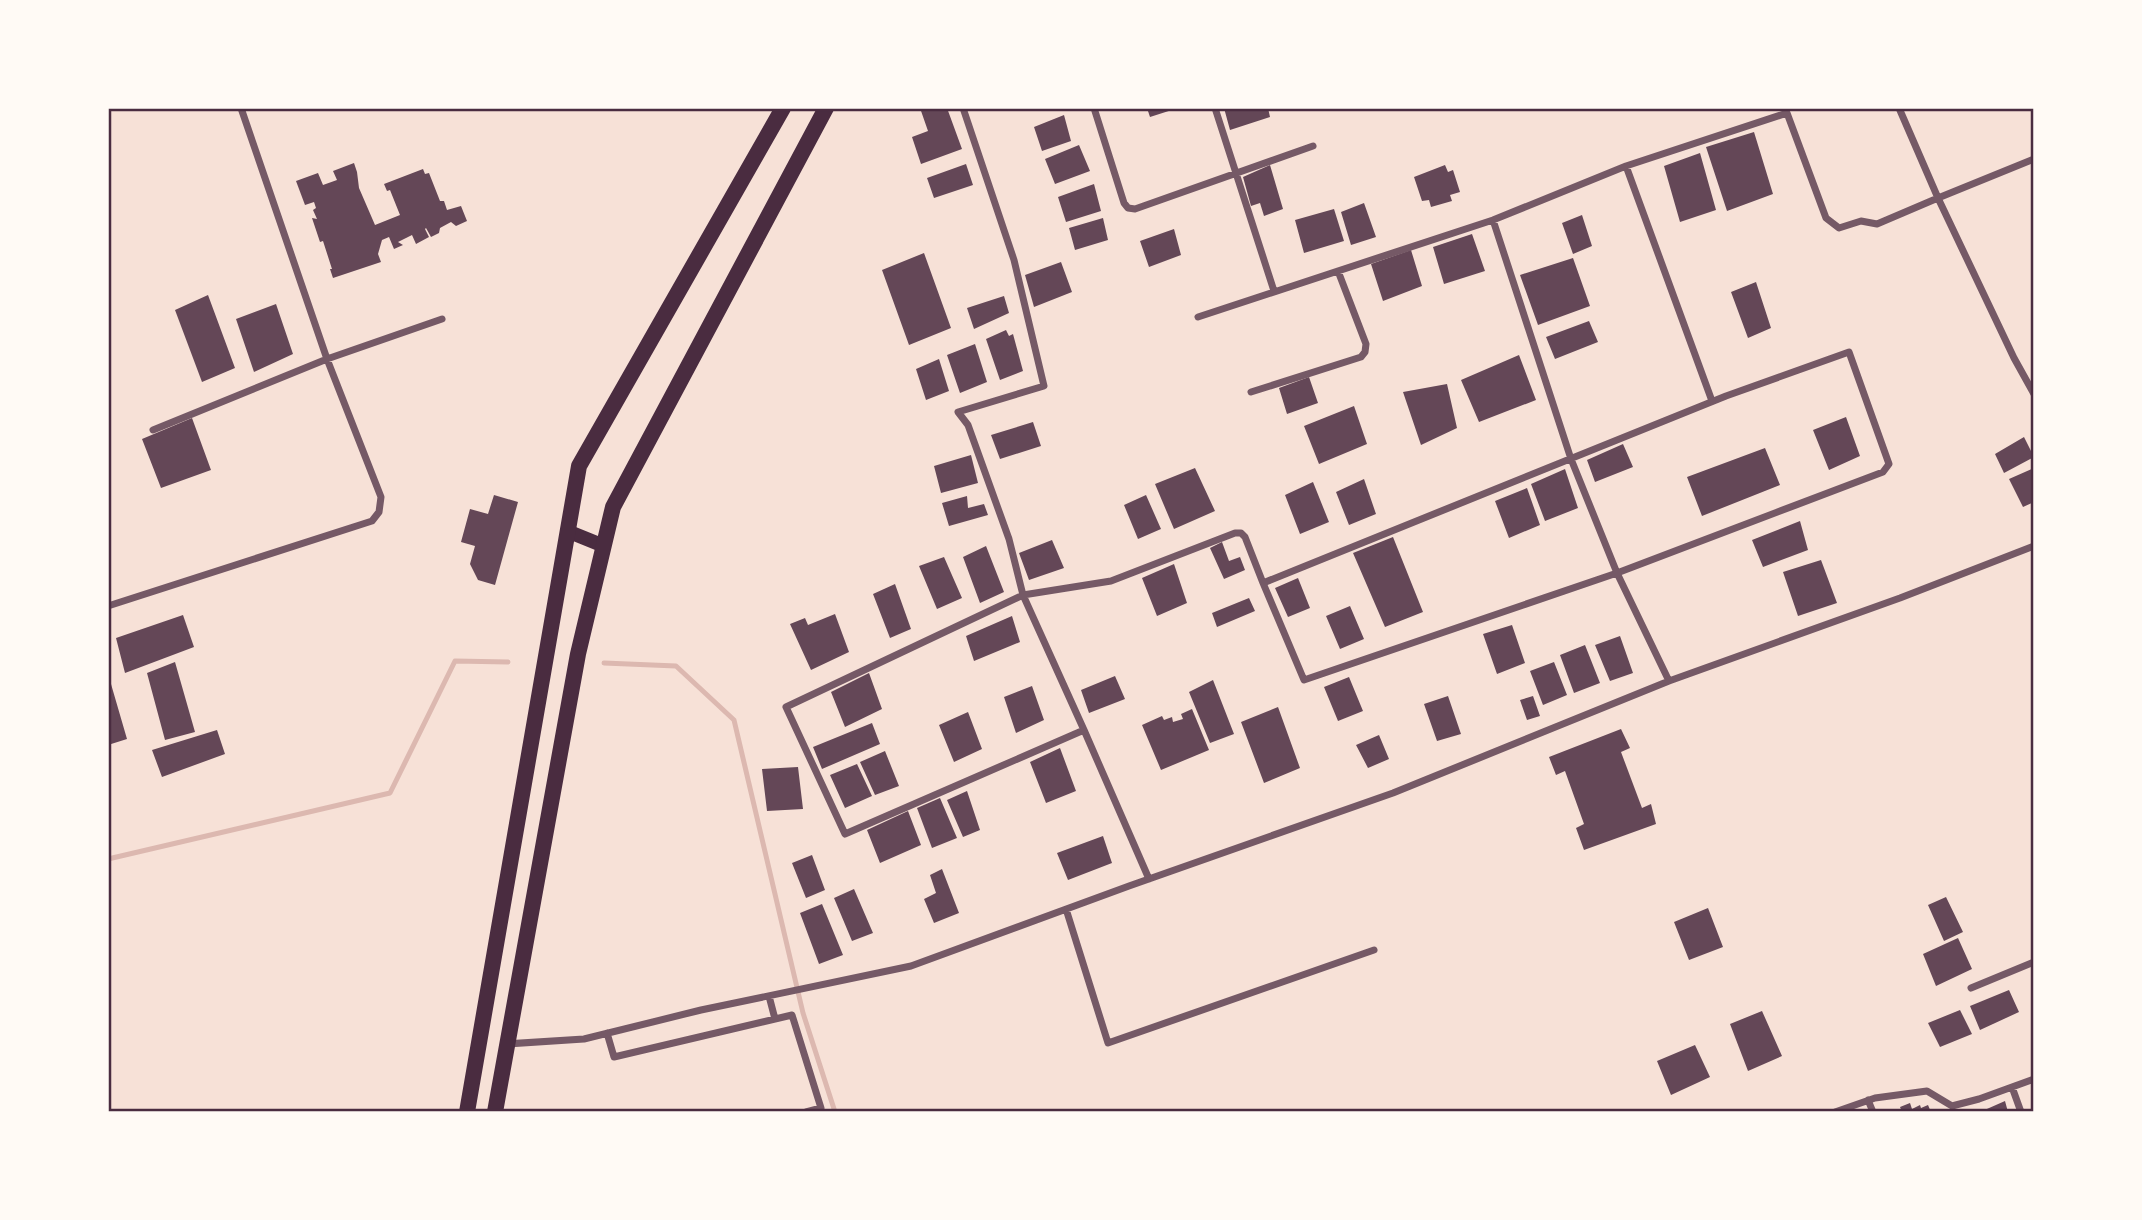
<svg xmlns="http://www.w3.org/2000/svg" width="2142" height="1220" font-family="Karla,sans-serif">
<rect width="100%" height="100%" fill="#f7e1d7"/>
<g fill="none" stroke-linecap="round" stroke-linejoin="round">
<path stroke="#dcb8b0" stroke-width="5" d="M604,663L676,666L734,720L803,1013L835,1112
M108,859L390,793L455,661L508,662"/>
</g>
<path fill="#644757" d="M920,108H947L962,149L921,164L912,137L928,131Z
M1147,108H1175V109L1150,117Z
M1224,108H1268L1270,117L1230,130Z
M1064,115L1071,141L1042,151L1034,127Z
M1754,132L1773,194L1727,211L1706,147Z
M1079,145L1090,171L1055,184L1045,159Z
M1700,153L1716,210L1680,222L1664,166Z
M354,163L357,172L359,188L375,225L400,215L390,190L387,191L384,184L423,169L425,174L429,173L440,201H444L447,210L461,206L467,221L456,226L451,222L440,228L439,233L431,237L426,228L425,229L429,237L416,244L412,235L398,242L403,245L394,249L389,237L382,240L378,254L381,262L333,278L330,269H332L323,241L320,242L312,218L317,219L313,210L316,208L314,202L305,205L296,181L318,173L323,185L337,180L333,171Z
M966,164L973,185L934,198L927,178Z
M1270,165L1283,209L1264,216L1260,203L1251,206L1243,177Z
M1445,165L1448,172L1453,170L1460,192L1450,195L1452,201L1431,207L1429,200L1422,201L1414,177Z
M1094,184L1101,211L1066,222L1058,197Z
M1364,203L1376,237L1351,245L1341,212Z
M1334,209L1344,241L1304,253L1295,220Z
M1582,215L1592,246L1573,254L1562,223Z
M1103,218L1108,240L1075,250L1069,228Z
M1174,229L1181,255L1149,267L1140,241Z
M1472,234L1485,271L1444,284L1433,247Z
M1411,250L1422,286L1383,301L1371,264Z
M924,253L951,328L909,345L882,270Z
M1573,258L1590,306L1538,325L1520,275Z
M1061,262L1072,292L1034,307L1025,275Z
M1756,282L1771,328L1748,338L1731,292Z
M208,295L235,368L202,382L175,310Z
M1004,296L1009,313L974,329L967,308Z
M276,304L293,354L254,372L236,319Z
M1589,321L1598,342L1555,359L1546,337Z
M1006,330L1009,336L1013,334L1023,371L1000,380L986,339Z
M975,344L987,382L960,393L947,355Z
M1519,355L1536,400L1479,422L1461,380Z
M939,359L949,391L926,400L916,369Z
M1309,377L1318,403L1287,414L1279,388Z
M1447,384L1457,428L1421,445L1403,392Z
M1354,406L1367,444L1319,464L1304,426Z
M1846,417L1860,456L1829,470L1813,430Z
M192,418L211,470L161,488L142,439Z
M1033,422L1041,446L1000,459L991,435Z
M2024,437L2034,457L2004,473L1995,454Z
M1623,444L1633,467L1595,482L1587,460Z
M1765,448L1780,485L1702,516L1687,477Z
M971,455L978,483L941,493L934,466Z
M1195,468L1215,511L1174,529L1155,484Z
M2034,468V502L2023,507L2009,479Z
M1565,469L1578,508L1545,521L1531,484Z
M1364,479L1376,514L1349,525L1336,492Z
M1313,482L1329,522L1300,534L1285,495Z
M1527,488L1540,525L1509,538L1495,501Z
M494,495L518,502L495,585L478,580L470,564L475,546L461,542L470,509L488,514Z
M1146,495L1161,529L1138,539L1124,505Z
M967,496L968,508L984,504L988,515L949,526L942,503Z
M1800,521L1808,550L1763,567L1752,540Z
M1393,537L1423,612L1385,627L1353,553Z
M1052,540L1064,568L1029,580L1019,553Z
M1222,542L1229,561L1240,557L1245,570L1224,579L1210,548Z
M986,546L1004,592L980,603L963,557Z
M944,557L962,598L937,609L919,566Z
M1821,560L1837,603L1798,616L1783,572Z
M1174,564L1187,603L1157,616L1142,578Z
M1298,578L1310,608L1288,617L1275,588Z
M895,584L911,629L890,638L873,594Z
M1249,598L1255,611L1217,627L1212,613Z
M1350,606L1364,639L1340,649L1326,616Z
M835,614L849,652L811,670L790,624L805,618L808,625Z
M183,615L194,647L125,673L116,638Z
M1012,616L1020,642L974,661L966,636Z
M1512,625L1525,663L1497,674L1483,634Z
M1620,636L1633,673L1610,681L1595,645Z
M1585,645L1600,683L1574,693L1560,655Z
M175,662L195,732L165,740L147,673Z
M1554,662L1567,695L1543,705L1530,671Z
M869,673L882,709L845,727L831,692Z
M1115,676L1125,699L1089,713L1081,690Z
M1349,677L1363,711L1338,721L1324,687Z
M1213,680L1234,734L1210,743L1189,692Z
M111,684L127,739L108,745V685Z
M1032,686L1044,720L1016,733L1004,697Z
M1448,696L1461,734L1437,741L1424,704Z
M1533,696L1540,716L1527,720L1520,700Z
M1278,707L1300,768L1264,783L1241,722Z
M1192,709L1209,750L1161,770L1142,725L1162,716L1164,720L1172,717L1173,722L1183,719L1181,714Z
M968,712L982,749L954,762L939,725Z
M872,723L880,744L822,769L813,747Z
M1621,729L1630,748L1621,752L1642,808L1651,804L1656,824L1584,850L1576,828L1584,824L1565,771L1556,775L1549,757Z
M217,730L225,754L162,777L152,750Z
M1379,735L1389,759L1368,768L1356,745Z
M1060,748L1076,791L1046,803L1030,762Z
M885,751L899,786L875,795L860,762Z
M857,764L872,796L845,808L830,775Z
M798,767L803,809L767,811L762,769Z
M967,791L980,830L963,837L947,800Z
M940,798L957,838L932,848L917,808Z
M908,811L921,845L880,863L867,830Z
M1103,836L1112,863L1068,880L1057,853Z
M812,855L825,890L806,898L792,863Z
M942,869L959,913L934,923L924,899L936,893L930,875Z
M854,889L873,933L852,941L834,898Z
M1946,897L1963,932L1944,941L1928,905Z
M822,904L843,955L819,964L800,913Z
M1708,908L1723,947L1689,960L1674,922Z
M1958,938L1972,969L1936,986L1923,954Z
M2009,990L2019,1012L1980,1030L1970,1006Z
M1960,1010L1972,1034L1940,1047L1928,1023Z
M1762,1011L1782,1056L1748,1071L1730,1024Z
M1695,1045L1710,1077L1671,1095L1657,1061Z
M2005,1101L2008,1112H1980Z
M1910,1103L1912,1109L1920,1105L1921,1108L1928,1105L1931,1112H1902L1900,1107Z"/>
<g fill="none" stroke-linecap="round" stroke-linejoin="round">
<path stroke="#755966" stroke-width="7" d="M963,108L1014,260L1044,386L958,412L968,425L1009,539L1023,595L1084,730L845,834L786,707L1023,595L1111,581L1235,533H1241L1245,537L1263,583L1726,396L1849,352L1889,464L1883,472L1617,573L1304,680L1263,583
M1094,108L1124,203L1128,208L1135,209L1313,146
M1215,108L1274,291
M2034,159L1938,198L2014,358L2034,394
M1626,166L1787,113L1826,218L1839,228L1861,221L1877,224L1938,198L1899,108
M1493,220L1571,459L1617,573L1669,681
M1198,317L1493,220L1626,166L1712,401
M1251,392L1361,357L1365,352L1366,344L1338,271
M153,430L327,359L442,319
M108,606L372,521L379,512L381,497L327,359L241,108
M1084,730L1149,879
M1066,909L1108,1043L1374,950
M1971,988L2034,962
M769,996L775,1019
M607,1033L614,1057L792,1015L821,1108L806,1112
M506,1044L584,1039L701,1010L911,966L1129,886L1393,793L1669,681L1900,598L2034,546
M2012,1087L2021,1112
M1868,1100L1873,1112
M1835,1112L1875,1098L1927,1091L1952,1106L1979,1099L2034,1079"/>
<path stroke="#4a2c40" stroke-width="14" d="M567,531L604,546"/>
<path stroke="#4a2c40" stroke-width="16" d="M467,1112L579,466L783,108
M495,1112L578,654L613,507L826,108"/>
</g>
<rect width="2142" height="1220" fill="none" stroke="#fffaf5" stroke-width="220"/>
<rect x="110" y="110" width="1922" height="1000" fill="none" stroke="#4a2c40" stroke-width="2.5"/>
</svg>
